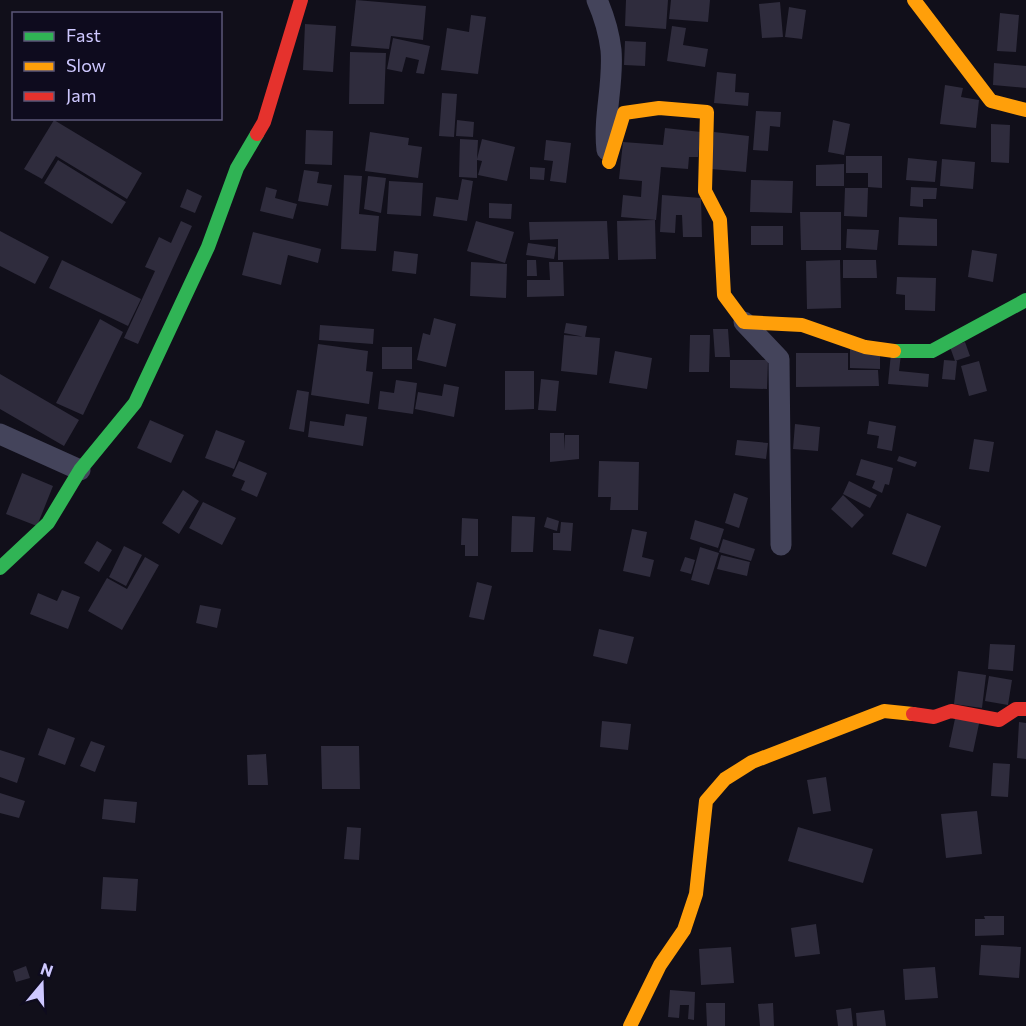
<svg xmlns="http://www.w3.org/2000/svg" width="1026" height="1026" font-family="Commissioner,sans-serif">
<rect width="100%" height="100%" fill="#110f1a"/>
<path fill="#2f2c3d" d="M356,0L426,6L423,40L391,36L389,49L351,46Z
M626,0H668L666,29L625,26Z
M671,0H710L708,22L669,19Z
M780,2L783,37L762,38L759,4Z
M789,7L806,10L802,39L785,37Z
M1000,13L1019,15L1016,52L997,51Z
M471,15L486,17L478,74L441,70L447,28L469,32Z
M305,24L336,26L333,72L303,70Z
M672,26L686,28L683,45L708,49L705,67L667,61Z
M393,38L430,46L424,74L416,73L419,60L406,57L402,72L387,69Z
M625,41L646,42L645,66L624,65Z
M350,52L386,53L384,104H349Z
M994,63L1026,66V88L993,85Z
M717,72L736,74L735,92L749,93L748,106L714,103Z
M945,85L963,88L961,97L979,100L976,128L940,124Z
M442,93L457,94L454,137L439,136Z
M756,111L781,112L780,127L770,126L768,151L753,150Z
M54,120L142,173L127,199L56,156L42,179L24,169Z
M457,120L474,122L473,137L456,136Z
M833,120L850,124L844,155L828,152Z
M991,124L1010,125L1009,163L991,162Z
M665,128L701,132L698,157H689L688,169L661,167L656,220L621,217L623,195L641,197L642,181L619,179L623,142L663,145Z
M306,130L333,131L332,165L305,164Z
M370,132L409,138L408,145L422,147L418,178L365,171Z
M714,132L749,136L746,172L711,169Z
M460,139L478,140L477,159L482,139L515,147L507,181L478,175L482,161L477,160V178L459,177Z
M546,140L571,143L566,183L550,181L553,161L544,160Z
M846,156H882V188L868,187V173H846Z
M908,158L937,161L935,182L906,180Z
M942,159L975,162L973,189L940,186Z
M58,160L126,202L112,224L44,183Z
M844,164V186H816V165Z
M530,167L545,168L544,180L530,179Z
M304,170L319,172L317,183L332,185L328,206L298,201Z
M344,175L362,176L359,214L379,216L376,251L341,249Z
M368,176L386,178L381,213L364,209Z
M462,179L473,181L467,221L433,216L436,197L458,200Z
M751,180L793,181L792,213L750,212Z
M389,181L423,183L421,216L387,214Z
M266,187L277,190L275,198L297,204L293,219L260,211Z
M911,187L937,188L936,199H923V207L910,206Z
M845,188H868L867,217L844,216Z
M187,189L202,196L195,213L180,207Z
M662,195L701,198L702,237H683L682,215H676L675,233L660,232Z
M489,203L512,204L511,219L489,218Z
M800,212H841V250H801Z
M899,217L937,219V246L898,245Z
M655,220L656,259L618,260L617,221Z
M181,221L192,226L138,344L124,338L155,271L145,267L159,237L171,243Z
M476,221L514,232L505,263L467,251Z
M607,221L609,259L558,260V239L530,240L529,222Z
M751,226H783V245H751Z
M847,229L879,230L877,250L846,248Z
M0,231L49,257L35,284L0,266Z
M253,232L321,249L318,263L288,255L281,285L242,275Z
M528,243L556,247L554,259L526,255Z
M972,250L997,254L993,282L968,277Z
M394,251L418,254L416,274L392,271Z
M62,260L141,299L128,326L49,288Z
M527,260H536L537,276H527Z
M840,260L841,308L807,309L806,261Z
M843,260H876L877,278H843Z
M471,262L507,264L506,298L470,296Z
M549,262H563L564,296L527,297V280H550Z
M897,277L936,278L935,311L905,310V295L896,294Z
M434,318L456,324L446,367L417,360L423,333L430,335Z
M100,319L123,332L83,415L56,403Z
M566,323L587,326L585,337L564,333Z
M320,325L374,329L373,344L319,340Z
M713,329H728L730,357H715Z
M564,335L600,338L597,375L561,371Z
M690,335H710L709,372H689Z
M965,342L970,356L955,361L950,347Z
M318,344L368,351L366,371L373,372L369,404L311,395Z
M382,347H412V369H382Z
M850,349L880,350V369L850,368Z
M615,351L652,358L647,389L609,383Z
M796,353H848V370H878L879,386L796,387Z
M891,353L901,354L899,371L929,374L928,387L888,384Z
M730,360H768L767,389L730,388Z
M944,360L957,361L955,380L942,379Z
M979,361L987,391L969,396L961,366Z
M505,371H534V409L505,410Z
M0,374L79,420L64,446L0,409Z
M541,379L559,381L556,411L538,410Z
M396,380L417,383L413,414L378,409L380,391L394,393Z
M444,384L459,387L454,417L415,409L418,392L442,396Z
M297,390L309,392L304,432L289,429Z
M346,414L367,417L363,446L308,437L310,421L344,426Z
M150,420L184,435L171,463L137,448Z
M869,421L896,426L892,451L877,448L879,436L867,434Z
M795,424L820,427L818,451L793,449Z
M216,430L245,441L234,469L205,458Z
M550,433H564V450L565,435H579V459L550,462Z
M974,439L994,442L989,472L969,469Z
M737,440L768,443L766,459L735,455Z
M899,456L917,462L915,467L897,461Z
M861,459L893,468L889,485L885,484L882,493L872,488L875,481L856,475Z
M239,461L267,473L257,497L241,490L245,481L232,476Z
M599,461L639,462L638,510H610L611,497H598Z
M22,473L53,486L37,526L6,514Z
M849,481L877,495L870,508L843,494Z
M183,490L199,501L179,534L162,523Z
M734,493L748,498L739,528L725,523Z
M843,495L864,515L852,528L831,509Z
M203,502L236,518L222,545L189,528Z
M907,513L941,526L926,567L892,554Z
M512,516L535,517L533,552H511Z
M547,517L559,521L557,531L544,527Z
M462,518L478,519V556H465V545H461Z
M695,520L724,529L718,548L690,539Z
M561,522L573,523L571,551L553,550V533H560Z
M632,529L647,532L642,557L654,560L650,577L623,571Z
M723,539L755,549L751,561L719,552Z
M97,541L112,550L99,572L84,563Z
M124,546L142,555L126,586L109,577Z
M700,547L719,553L709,585L691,580Z
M721,555L750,562L747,576L717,569Z
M145,557L159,565L122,630L88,611L107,578L127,589Z
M685,557L695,560L691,574L680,571Z
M477,582L492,586L484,620L469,617Z
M62,590L80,597L68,629L30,614L38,593L57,601Z
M200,605L221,609L217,628L196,623Z
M599,629L634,637L627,664L593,656Z
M990,644L1015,645L1013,671L988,669Z
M958,671L986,675L982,708L954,704Z
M989,676L1012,680L1008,705L985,701Z
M956,714L980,719L973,752L949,747Z
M602,721L631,724L628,750L600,747Z
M1019,722L1026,723V759L1017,758Z
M48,728L75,738L65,765L38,755Z
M91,741L105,746L95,772L80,766Z
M321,746H359L360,789H322Z
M0,750L25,758L17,783L0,777Z
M266,754L268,785H248L247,755Z
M993,763L1010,764L1008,797L991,796Z
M826,777L831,811L813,814L807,780Z
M0,793L25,801L19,818L0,813Z
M104,799L137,802L135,823L102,819Z
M977,811L982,854L946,858L941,814Z
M347,827L361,828L359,860L344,859Z
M798,827L873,849L863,883L788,861Z
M103,877L138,879L136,911L101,909Z
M984,916H1004V935L975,936V919H985Z
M816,924L820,954L795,957L791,928Z
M981,945L1021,947L1019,978L979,975Z
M731,947L734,983L701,985L699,949Z
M26,966L30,978L16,982L13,971Z
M935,967L938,998L905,1000L903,969Z
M670,990L695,992L694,1020L688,1019L689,1005H680L679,1018L668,1017Z
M706,1003H725V1026H707Z
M773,1003L774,1026H760L758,1004Z
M851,1008L853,1026H838L836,1010Z
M884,1010L886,1026H857L856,1013Z"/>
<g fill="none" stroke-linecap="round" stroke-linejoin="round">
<path stroke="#44445b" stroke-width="21" d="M597,0C604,16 609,33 611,50C614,84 603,116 607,150
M744,322L779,359L781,545
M0,434L80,470"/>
<path stroke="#30b455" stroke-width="14" d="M894,351H932L1026,300
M0,568L48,523L80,470L135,403L208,247L237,168L257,134"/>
<path stroke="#ff9f0a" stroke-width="14" d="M914,0L991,101L1026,110
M609,162L624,113L659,108L707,112L705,191L720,220L724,295L744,322L802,325L865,347L894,351
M630,1026L660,965L684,930L696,894L706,801L725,779L752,762L884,711L913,714"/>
<path stroke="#e5322d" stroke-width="14" d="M257,134L264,122L301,0
M913,714L934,717L951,711L999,720L1016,709H1026"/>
</g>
<rect x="12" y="12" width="210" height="108" fill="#0e0b1e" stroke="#5b5778" stroke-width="1.5"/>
<rect x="24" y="32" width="30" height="9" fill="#30b455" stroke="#5b5778" stroke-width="1.5"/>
<text x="66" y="42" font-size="18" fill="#cec8ff">Fast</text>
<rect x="24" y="62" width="30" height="9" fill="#ff9f0a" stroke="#5b5778" stroke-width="1.5"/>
<text x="66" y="72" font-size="18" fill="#cec8ff">Slow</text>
<rect x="24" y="92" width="30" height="9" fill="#e5322d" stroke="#5b5778" stroke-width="1.5"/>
<text x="66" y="102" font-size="18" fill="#cec8ff">Jam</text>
<g transform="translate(42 984) rotate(19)" stroke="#0e0b1e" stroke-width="4.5" paint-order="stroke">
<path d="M0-4.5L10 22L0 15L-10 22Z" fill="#cec8ff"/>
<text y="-9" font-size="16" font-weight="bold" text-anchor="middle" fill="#cec8ff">N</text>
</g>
</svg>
